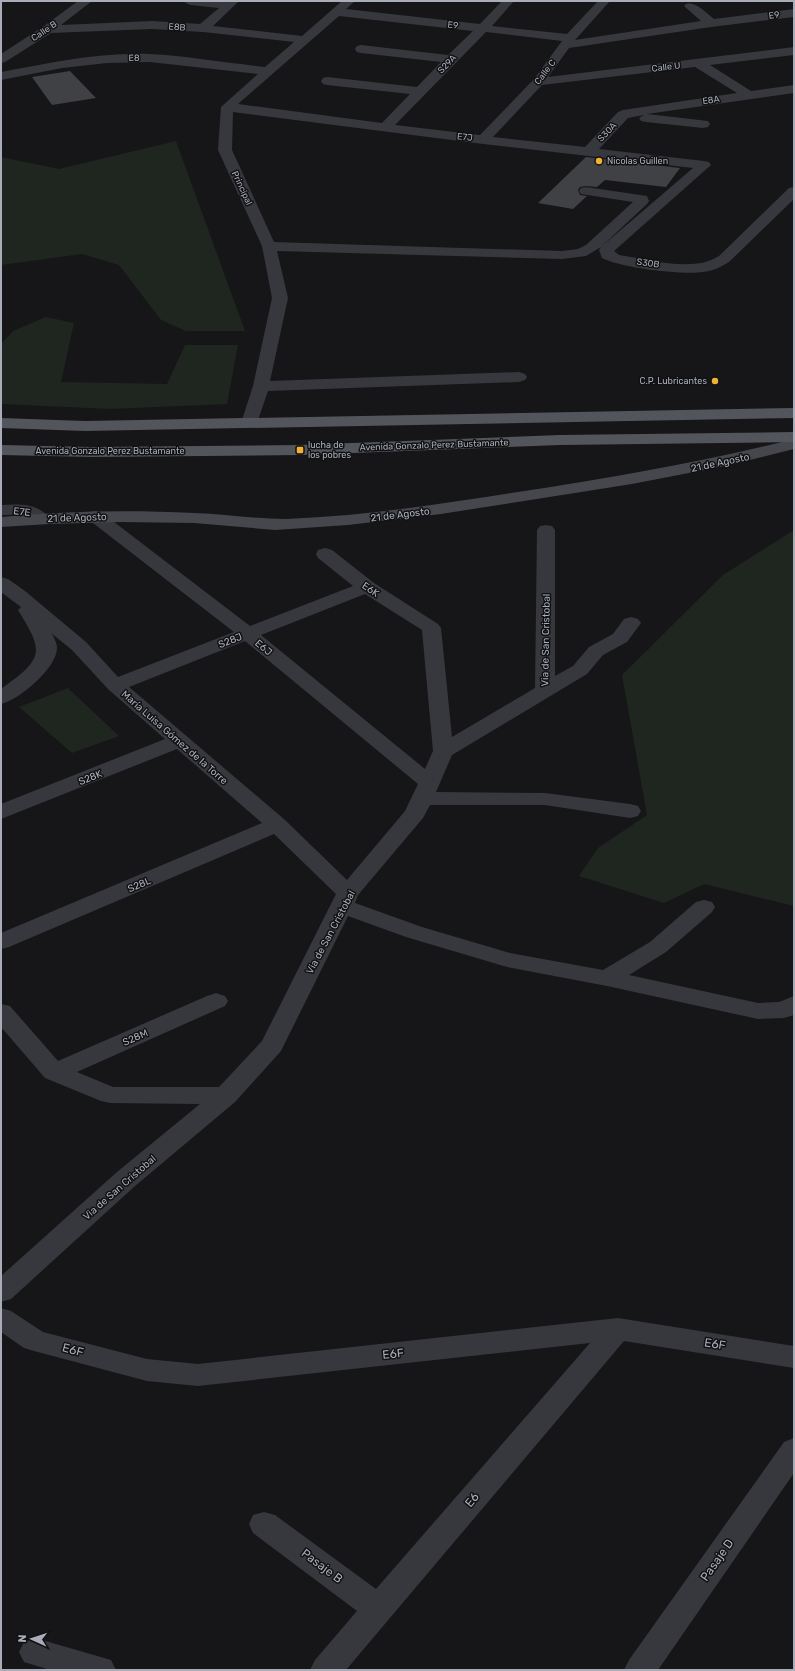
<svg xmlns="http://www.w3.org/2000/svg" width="795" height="1671" font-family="Rubik,sans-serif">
<rect width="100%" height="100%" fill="#161618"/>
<path fill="#1e261f" d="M176,141L245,331H186L161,320L119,265L82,254L1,265V157L59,169Z
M46,317L74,323L61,382L167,384L185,345H238L227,404L110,409L1,404V344L13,331Z
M794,530V906L704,884L664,903L579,876L598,848L647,815L622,675L723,575Z
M68,688L119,736L72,753L19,707Z"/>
<path fill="#404145" d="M70,71L96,98L52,105L32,77Z
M586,157L680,168L666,187L605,180L597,187L586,186L580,187L578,190L580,195L587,196L573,209L538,203Z"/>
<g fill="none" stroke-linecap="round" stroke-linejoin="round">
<path fill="#37383d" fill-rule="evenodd" d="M78,1H92L61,25L152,21L200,24L219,8L190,5L186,3L184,1H239L213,26L302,36L342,1H355L346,9L480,24L502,1H514L492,26L567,34L598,1H610L575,40L701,21L684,6L686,4C696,1 706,13 714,19L794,9V17L711,27L569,48L548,77L794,47V55L710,65L751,91L794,85V93L647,114L708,121L710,124L708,127L703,128L646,122L641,121L639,118L644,115L628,118L599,149L704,161L709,162L711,165L614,251L619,255C647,259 694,273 719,256L789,188L794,187V199L729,262C721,267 713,271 703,272C682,275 621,268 602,258L599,250L601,247L586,256L562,259L277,251L288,298L270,381L519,372L525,374L527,377L525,380L519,382L268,391L257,423L255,427L249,428L243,427L241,423L253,386L272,298L262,246L218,150L221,107L258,74L150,62L107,63L62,68L1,80V72C50,63 99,52 150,54C187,56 228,63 265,67L294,42L203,32L152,29L51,33L5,62L1,63V54L44,26ZM339,16L473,31L448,55L361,45L357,46L355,49L357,52L361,53L441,62L417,87L327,77L323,78L321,81L323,84L327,85L410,94L382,123L238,104ZM486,32L562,41L534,79L480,135L395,125ZM695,67L737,93L623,110L618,112L585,147L493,137L542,85ZM233,112L483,144L693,168L601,247L647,204L649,201L647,196L586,187L581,188L579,191L581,194L633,202L586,245L578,249L562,251L274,242L232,150Z
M1,505C19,504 39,503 50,519L47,523C33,526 35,518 24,516C17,514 8,515 1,515Z
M95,511L101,512L250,626L353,586L318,558L316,554L318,550L325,548L332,550L374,583L438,624L441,628L452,737L535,688L537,530L540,526L546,525L552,526L555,530V676L573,666L589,647L613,634L624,619L631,617L638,619L641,623L627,642L603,655L587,674L452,755L436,792L545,793L630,804L638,806L641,811L638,816L630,818L545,805H430L423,818L358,895L355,903L422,927L510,953L603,970L650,942L696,902L704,900L712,902L715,907L712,912L666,952L629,975L758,1003L779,1002L794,996V1015L784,1018L758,1019L607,986L507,967L406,937L348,916L281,1051L235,1102L135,1186L11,1299L1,1302V1276L117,1172L200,1104L110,1103L101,1101L45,1078L1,1027V1004L10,1006L58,1061L207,996L216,993L225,996L228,1001L225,1006L77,1072L113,1087H219L262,1041L336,894L274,834L9,947L1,949V933L262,823L177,749L1,819V804L165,739L108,689L72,650L51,633C54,637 57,643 57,648C57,668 19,700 1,704V689C43,659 45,653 18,610L21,607L1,592V577L8,579L25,591L86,642L118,677L234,632L89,520L86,516L89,512ZM365,594L422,630L433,751L425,769L261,635ZM245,641L418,784L405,811L347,880L285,820L129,687Z
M1,1308L11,1311L43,1332L147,1359L198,1364L618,1318L794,1346V1368L624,1341L346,1670H310L315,1660L357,1611L253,1533L249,1524L253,1515L264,1512L275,1515L376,1589L590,1343L198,1386L147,1381L34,1351L24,1348L1,1332Z
M794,1438V1473L658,1670H624L629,1660L784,1442Z
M35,1638L111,1660L116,1670H50L24,1662L19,1652L24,1642Z"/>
<path fill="#45474d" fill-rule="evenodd" d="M794,439V449L730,465L632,484L441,514L348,525L275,530L194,523L121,522L49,524L1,527V517C65,511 129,510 194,513C225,514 255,519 286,519C364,516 441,504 518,492C611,478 703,462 794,439Z"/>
<path fill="#53555c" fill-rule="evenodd" d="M794,408V418L85,431L1,428V418L85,421Z
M794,432V442L560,445L300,455L92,457L1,455V445L92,447L300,445L560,435Z"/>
</g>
<g fill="#f2b134" stroke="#111113" stroke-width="1.5">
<circle cx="599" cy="161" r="4"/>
<circle cx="715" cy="381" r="4"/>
<rect x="296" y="446" width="8" height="8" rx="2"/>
</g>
<g text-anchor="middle" stroke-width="3" stroke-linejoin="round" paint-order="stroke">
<g font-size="9" fill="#a8adb8" stroke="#111113">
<text transform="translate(774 15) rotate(-7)" y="3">E9</text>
<text transform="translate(453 25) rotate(6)" y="3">E9</text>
<text transform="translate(177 27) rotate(4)" y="3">E8B</text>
<text transform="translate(44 31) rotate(-34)" y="3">Calle B</text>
<text transform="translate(134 58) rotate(-1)" y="3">E8</text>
<text transform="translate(447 64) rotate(-46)" y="3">S29A</text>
<text transform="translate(666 67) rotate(-7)" y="3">Calle U</text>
<text transform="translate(545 72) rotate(-53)" y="3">Calle C</text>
<text transform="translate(711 100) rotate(-9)" y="3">E8A</text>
<text transform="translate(607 132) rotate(-46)" y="3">S30A</text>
<text transform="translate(465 137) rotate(6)" y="3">E7J</text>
<text transform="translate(242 188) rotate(65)" y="3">Principal</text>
<text transform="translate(648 263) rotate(8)" y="3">S30B</text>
<text transform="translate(434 445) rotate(-2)" y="3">Avenida Gonzalo Perez Bustamante</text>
<text x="110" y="454">Avenida Gonzalo Perez Bustamante</text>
</g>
<g font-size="9" fill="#a8adb8" stroke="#111113" text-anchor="start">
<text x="607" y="164">Nicolas Guillen</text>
<text x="707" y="384" text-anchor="end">C.P. Lubricantes</text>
<text x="308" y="448">lucha de<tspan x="308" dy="10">los pobres</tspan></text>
</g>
<g font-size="10" fill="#a8adb8" stroke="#111113">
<text transform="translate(720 462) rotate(-12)" y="4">21 de Agosto</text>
<text transform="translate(22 511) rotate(7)" y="4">E7E</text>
<text transform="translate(400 514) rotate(-7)" y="4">21 de Agosto</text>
<text transform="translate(77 517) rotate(-2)" y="4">21 de Agosto</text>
<text transform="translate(371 589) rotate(34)" y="4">E6K</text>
<text transform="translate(230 640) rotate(-22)" y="4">S28J</text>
<text transform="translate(545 640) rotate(-89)" y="4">Via de San Cristobal</text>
<text transform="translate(264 647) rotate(40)" y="4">E6J</text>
<text transform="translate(175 737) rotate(41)" y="4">María Luisa Gómez de la Torre</text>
<text transform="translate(90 777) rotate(-22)" y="4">S28K</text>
<text transform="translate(139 884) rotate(-23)" y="4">S28L</text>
<text transform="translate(330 932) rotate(-62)" y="4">Via de San Cristobal</text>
<text transform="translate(135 1037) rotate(-24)" y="4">S28M</text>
<text transform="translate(119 1187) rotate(-41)" y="4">Via de San Cristobal</text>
</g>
<g font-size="12" fill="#a8adb8" stroke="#111113">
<text transform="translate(715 1344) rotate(9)" y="4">E6F</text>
<text transform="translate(73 1350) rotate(15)" y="4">E6F</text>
<text transform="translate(393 1354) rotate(-6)" y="4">E6F</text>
<text transform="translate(472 1500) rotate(-50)" y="4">E6</text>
<text transform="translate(717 1560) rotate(-55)" y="4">Pasaje D</text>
<text transform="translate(322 1566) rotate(37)" y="4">Pasaje B</text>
</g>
</g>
<rect width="795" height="1671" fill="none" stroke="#a8adb8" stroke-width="4"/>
<g transform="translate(32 1639) rotate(273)" stroke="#111113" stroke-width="3" paint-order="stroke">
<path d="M0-3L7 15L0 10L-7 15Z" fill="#a8adb8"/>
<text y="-6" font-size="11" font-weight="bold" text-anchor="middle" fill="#a8adb8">N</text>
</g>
</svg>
